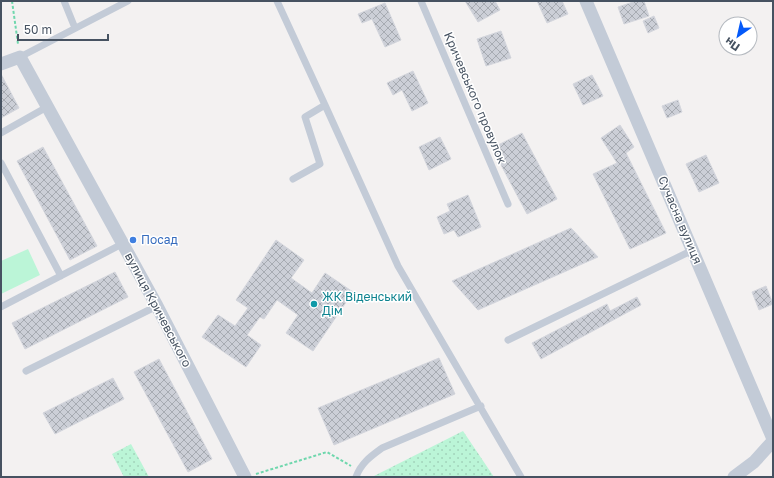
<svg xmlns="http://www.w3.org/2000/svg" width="774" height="478" font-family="'Golos Text',sans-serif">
<defs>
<pattern id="park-dots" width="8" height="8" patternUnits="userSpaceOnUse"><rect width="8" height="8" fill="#bbf5d7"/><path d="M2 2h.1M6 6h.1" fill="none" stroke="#a2d4bb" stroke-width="1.8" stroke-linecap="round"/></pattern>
<pattern id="building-cross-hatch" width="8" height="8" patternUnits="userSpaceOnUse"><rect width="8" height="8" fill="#cccfd7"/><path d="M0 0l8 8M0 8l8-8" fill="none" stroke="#a7abb2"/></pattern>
</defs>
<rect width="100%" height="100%" fill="#f3f1f1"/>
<path fill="url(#park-dots)" d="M463,431L494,477H372Z
M131,444L149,477H124L112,454Z"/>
<path fill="#bbf5d7" d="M28,249L40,275L1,294V261Z"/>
<path fill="url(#building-cross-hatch)" stroke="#d4d6dd" d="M465,1H495L500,10L478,22Z
M537,1H562L568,14L547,23Z
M636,1H644L649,16L624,24L618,7Z
M385,3L401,40L385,47L372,19L362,23L358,14Z
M654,16L659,28L648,33L643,21Z
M501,31L511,58L486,66L477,39Z
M413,71L428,103L412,111L402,90L393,95L387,83Z
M1,74L19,108L1,118Z
M592,75L603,96L583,105L573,84Z
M678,100L682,112L667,118L662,106Z
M620,125L634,147L626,153L666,233L630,249L593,174L617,163L601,138Z
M522,133L557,199L527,214L492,148Z
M440,137L451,159L429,170L419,147Z
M43,147L97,246L70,260L17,161Z
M706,155L719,183L699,192L686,164Z
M468,195L481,227L458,237L454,230L444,234L437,217L450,211L447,204Z
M571,228L598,257L478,310L452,281Z
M276,240L304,260L291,278L312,293L325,273L353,292L313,351L286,333L298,315L277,300L264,319L260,317L247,335L261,345L246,367L202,337L218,315L235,326L248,308L236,300Z
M115,272L128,297L25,349L12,323Z
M766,286L773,304L759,310L752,292Z
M637,297L641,305L541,359L532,343L607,304L610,311Z
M439,358L455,394L334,445L318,408Z
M159,359L212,459L188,472L134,372Z
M113,378L124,399L55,434L43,413Z"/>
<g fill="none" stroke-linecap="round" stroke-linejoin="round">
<path stroke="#6fd7ad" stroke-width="2" stroke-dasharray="3 2" stroke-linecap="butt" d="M12,1L18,44
M256,474L327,452L351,466"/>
<path stroke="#c3cbd7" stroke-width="7" d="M64,1L75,28
M277,1L325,105L305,117L320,164L293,179
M421,1L508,204
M20,57L128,1
M325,105L398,266L521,477
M1,133L47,107
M1,163L61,276
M1,307L122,244
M508,340L693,250
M26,371L157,306
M356,477C361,463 371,456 382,448L481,406"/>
<path stroke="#c3cbd7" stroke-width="13" d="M586,1L773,439
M1,64L20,57L157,306L245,477
M734,477L754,462L773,441"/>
</g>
<circle fill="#3f7fe0" stroke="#fff" stroke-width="1.5" cx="133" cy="240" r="4"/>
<circle fill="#0f9aa8" stroke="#fff" stroke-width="1.5" cx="314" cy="304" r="4"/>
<g text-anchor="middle" stroke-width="3" stroke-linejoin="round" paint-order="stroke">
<g font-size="12" fill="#465261" stroke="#fff">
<text transform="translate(475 98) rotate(67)" y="4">Кричевського провулок</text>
<text transform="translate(680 220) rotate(67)" y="4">Сучасна вулиця</text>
<text transform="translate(158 310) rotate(62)" y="4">вулиця Кричевського</text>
</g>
<g font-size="12" fill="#366cbe" stroke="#fff" text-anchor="start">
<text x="141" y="244">Посад</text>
</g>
<g font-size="12" fill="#0d838f" stroke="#fff" text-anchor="start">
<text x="322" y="301">ЖК Віденський<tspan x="322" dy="14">Дім</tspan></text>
</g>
</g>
<rect width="774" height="478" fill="none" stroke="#465261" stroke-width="4"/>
<g transform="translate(738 36) rotate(214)"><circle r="19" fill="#ffffff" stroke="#b5bac0"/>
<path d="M0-3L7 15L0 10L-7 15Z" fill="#0459f9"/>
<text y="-6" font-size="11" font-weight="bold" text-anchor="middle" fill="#465261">Пн</text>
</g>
<path d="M18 34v6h90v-6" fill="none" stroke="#465261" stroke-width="2"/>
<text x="24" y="34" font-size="12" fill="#465261" stroke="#ffffff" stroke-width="3" paint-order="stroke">50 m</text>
</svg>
